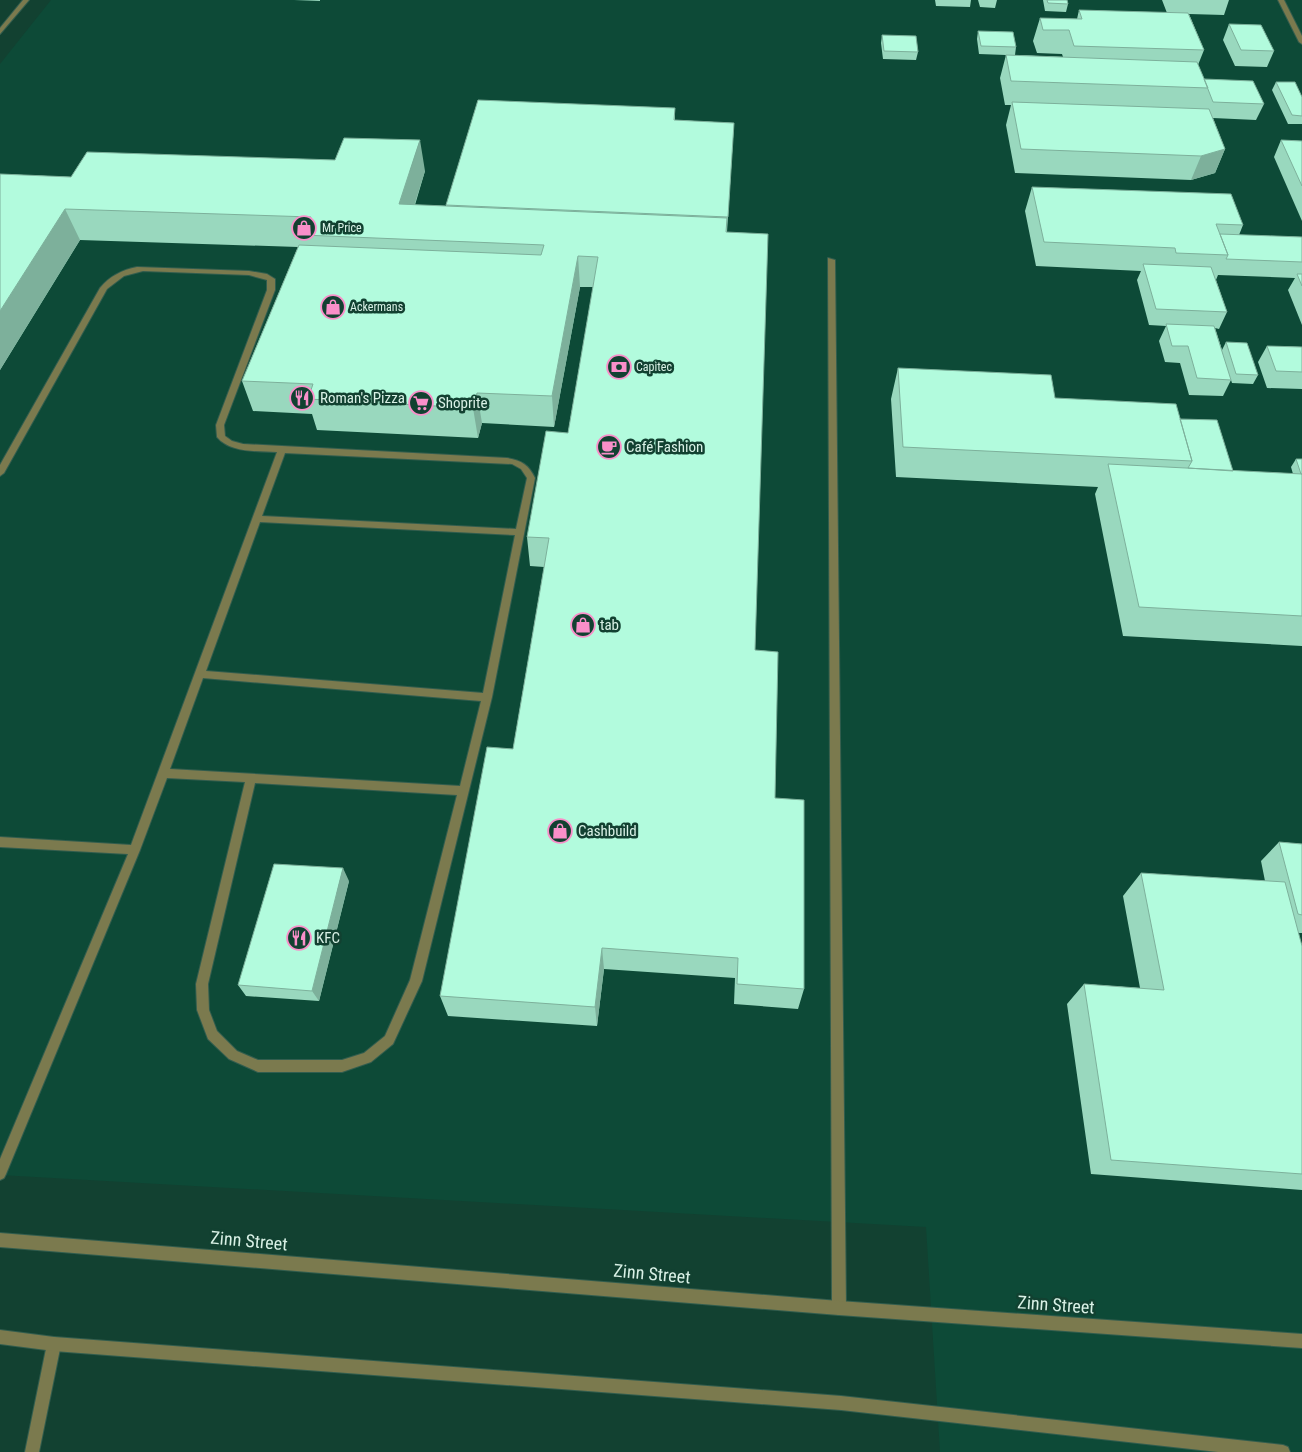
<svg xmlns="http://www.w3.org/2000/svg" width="1302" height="1452" font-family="'Roboto Condensed',sans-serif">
<rect width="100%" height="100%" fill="#124131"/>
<path fill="#0d4a37" d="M51,0H1302V1452H940L926,1227L0,1175V64Z"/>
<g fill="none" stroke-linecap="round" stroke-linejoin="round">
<g stroke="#325d4e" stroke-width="2">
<path id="service" d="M828,258L835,260L846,1308L844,1313L839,1315L834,1313L832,1308Z
M137,267L249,271L267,274L275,279V290L224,425L225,436L232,441L243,444L507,458C521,460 529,465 535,478L492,697L422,981L393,1044L371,1062L342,1072H258L229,1059L208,1039L197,1010L196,984L245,782L167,778L140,850L6,1174L4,1178L0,1180V1159L128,854L0,847V837L131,845L277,452C258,451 230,453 217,437L216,425L267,290V280L249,275L143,271L124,276L107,289L4,473L0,476V465L100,288C110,276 122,270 137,267ZM285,453L512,464L521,469L527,478L516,529L262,516ZM260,522L515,535L483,693L206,671ZM203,678L481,701L460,786L170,769ZM255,783L457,795L410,980L385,1036L364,1053L342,1060H258L237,1051L217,1031L209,1010L208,984Z
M54,1337L59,1339L61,1344L39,1452H25L47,1344L49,1339Z"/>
</g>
<g stroke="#325d4e" stroke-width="2">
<path id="minor" d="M23,0H29L0,34V28Z
M1278,0H1284L1302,36V44L1299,42Z"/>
</g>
<g stroke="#325d4e" stroke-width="2">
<path id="tertiary" d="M0,1233L839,1301L1302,1334V1348L839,1315L0,1247Z
M0,1330L54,1337L841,1396L1283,1445L1288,1447L1290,1452H1218L841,1410L54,1351L0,1344Z"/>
</g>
<use href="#service" fill="#7b7a4e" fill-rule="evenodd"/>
<use href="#minor" fill="#7b7a4e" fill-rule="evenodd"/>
<use href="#tertiary" fill="#7b7a4e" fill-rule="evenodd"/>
</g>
<path fill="#99d8be" d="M294,0H320V1Z
M935,0H971L970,7L936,6Z
M978,0H997L995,8L980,7Z
M1043,0H1067L1068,4L1066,12L1045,11Z
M1162,0H1229L1224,15L1189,14L1204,50L1198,65L1204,79L1264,104L1256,120L1213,118L1225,149L1215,173L1191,180L1015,173L1006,125L1011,105H1005L1000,78L1006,55L979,54L977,39L978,31L1016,47L1015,55L1063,57L1062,54L1037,53L1033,41L1040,18L1077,19L1079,10L1167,13Z
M1229,24L1274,51L1267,67L1235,66L1223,40Z
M882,35L918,52L916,60L883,59L881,43Z
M1276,82L1302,97V124H1288L1272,90Z
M675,108V120L734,123L727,232L755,650L775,798L804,989L798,1009L734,1004L735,978L604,969L597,1026L448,1016L440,996L513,749L544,567L530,566L527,537L568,433L593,287H580L554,427L482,423L478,438L317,430L312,414L253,411L242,381L298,247L80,240L0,370V174L71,177L425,171L415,205L446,206V205Z
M1281,140L1302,141V221L1274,157Z
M1032,187L1243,225L1239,235L1302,237V325L1288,290L1295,278L1218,275L1216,280L1227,312L1219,329L1215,328L1222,350L1226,342L1258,375L1253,384L1232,383L1231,380L1223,396L1189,395L1180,363L1165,362L1159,341L1166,326L1149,325L1137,280L1141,271L1036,266L1025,211Z
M1267,346L1302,347V389L1267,388L1258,362Z
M898,368L1055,398L1180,419L1233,471L1293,474L1291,467L1296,459H1302V646L1123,636L1095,494L1098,487L896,477L891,399Z
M1279,842L1302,844V933H1298L1302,946V1190L1091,1174L1067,1004L1084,984L1140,988L1123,896L1141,873L1265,881L1261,861Z
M349,881L319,1001L246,996L238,985Z"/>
<path fill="#7db09b" d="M420,140L425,171L405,235L399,204Z
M1225,149L1215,173L1191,180L1201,156Z
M65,209L80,240L0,370V311Z
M578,256L580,287L554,427L552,396Z
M477,393L482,423L478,438L473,408Z
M343,868L349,881L319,1001L312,991Z
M602,948L604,969L597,1026L595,1007Z"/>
<path fill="#b2fbdd" stroke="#7db09b" d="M1047,0H1067L1068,4L1048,3Z
M1079,10L1188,13L1204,50L1074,46L1069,30H1043L1040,18L1082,19Z
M1229,24L1261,25L1274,51L1241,50Z
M978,31L1013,32L1016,47L981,46Z
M882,35L916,36L918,52L884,51Z
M1006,55L1197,62L1208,88L1011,81Z
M1204,79L1253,81L1264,104L1213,102Z
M1276,82H1295L1302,97V116L1292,115Z
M478,100L675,108L674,120L734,123L728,217L446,205Z
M1012,102L1209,109L1225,149L1201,156L1021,149Z
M344,138L420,140L399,204L727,218L726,232L768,234L755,650L778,652L775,798L804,800V989L737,984L738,958L602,948L595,1007L440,996L487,747L513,749L549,538L527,537L546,431L568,433L598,257L578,256L552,396L477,393L473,408L308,399L313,384L242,381L299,245L541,255L544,245L303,235L311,217L65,209L0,311V174L71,177L87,152L335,160Z
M1281,140L1302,141V186Z
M1032,187L1231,194L1243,225L1216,224L1228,255L1176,253L1175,248L1044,242Z
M1220,234L1302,237V262L1226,259L1228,255Z
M1143,264L1211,267L1227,312L1156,309Z
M1297,274H1302V286Z
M1166,324L1214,326L1231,380L1197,378L1188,346H1172Z
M1226,342L1247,343L1258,375L1236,374Z
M1267,346L1302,347V372L1276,371Z
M898,368L1051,375L1055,398L1176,404L1192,461L903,447Z
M1180,419L1217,420L1233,471L1188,468L1192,461Z
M1296,459H1302V474H1301Z
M1108,464L1302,474V616L1139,607Z
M1279,842L1302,844V915L1298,914Z
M274,864L343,868L312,991L238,985Z
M1141,873L1285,882L1302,946V1174L1111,1160L1084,984L1164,990Z"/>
<defs>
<g id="shop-ring" transform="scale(1.25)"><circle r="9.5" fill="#124131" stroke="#f98fc9" stroke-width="1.5"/><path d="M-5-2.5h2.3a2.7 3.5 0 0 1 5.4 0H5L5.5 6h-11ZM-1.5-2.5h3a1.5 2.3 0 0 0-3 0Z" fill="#f98fc9"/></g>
<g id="bank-ring" transform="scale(1.25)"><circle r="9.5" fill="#124131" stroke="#f98fc9" stroke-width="1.5"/><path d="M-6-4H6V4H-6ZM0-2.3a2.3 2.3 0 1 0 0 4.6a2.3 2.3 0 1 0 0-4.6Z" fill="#f98fc9"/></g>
<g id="restaurant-ring" transform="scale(1.25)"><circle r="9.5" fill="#124131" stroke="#f98fc9" stroke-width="1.5"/><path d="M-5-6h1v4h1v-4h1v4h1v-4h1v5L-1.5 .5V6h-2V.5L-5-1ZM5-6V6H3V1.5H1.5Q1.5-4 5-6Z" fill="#f98fc9"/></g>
<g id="supermarket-ring" transform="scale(1.25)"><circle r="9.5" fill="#124131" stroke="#f98fc9" stroke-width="1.5"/><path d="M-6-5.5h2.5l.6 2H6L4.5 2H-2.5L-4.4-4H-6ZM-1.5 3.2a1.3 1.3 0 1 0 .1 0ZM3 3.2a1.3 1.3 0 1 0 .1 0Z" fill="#f98fc9"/></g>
<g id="cafe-ring" transform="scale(1.25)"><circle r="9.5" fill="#124131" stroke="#f98fc9" stroke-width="1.5"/><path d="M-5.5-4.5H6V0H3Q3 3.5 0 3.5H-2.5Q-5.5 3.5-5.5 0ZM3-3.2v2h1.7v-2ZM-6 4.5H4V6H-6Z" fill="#f98fc9"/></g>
</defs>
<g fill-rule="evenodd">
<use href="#shop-ring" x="304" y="228"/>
<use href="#shop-ring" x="333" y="307"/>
<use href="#bank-ring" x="619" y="367"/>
<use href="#restaurant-ring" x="302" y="398"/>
<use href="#supermarket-ring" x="421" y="403"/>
<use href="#cafe-ring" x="609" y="447"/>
<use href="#shop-ring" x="583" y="625"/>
<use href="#shop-ring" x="560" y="831"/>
<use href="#restaurant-ring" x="299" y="938"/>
</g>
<g text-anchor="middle" stroke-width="5" stroke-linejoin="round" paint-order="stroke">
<g font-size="12" fill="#d9f1e6" stroke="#124131" text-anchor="start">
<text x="322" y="232">Mr Price</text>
<text x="350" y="311">Ackermans</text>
<text x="636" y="371">Capitec</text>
</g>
<g font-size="15" fill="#d9f1e6" stroke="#124131" text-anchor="start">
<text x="320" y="403">Roman's Pizza</text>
<text x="438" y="408">Shoprite</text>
<text x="626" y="452">Café Fashion</text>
<text x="600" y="630">tab</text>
<text x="578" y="836">Cashbuild</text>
<text x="316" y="943">KFC</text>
</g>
<g font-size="18" fill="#d9f1e6" stroke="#124131">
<text transform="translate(249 1241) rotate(5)" y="6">Zinn Street</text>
<text transform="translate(652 1274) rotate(5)" y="6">Zinn Street</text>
<text transform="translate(1056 1305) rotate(4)" y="6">Zinn Street</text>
</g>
</g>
</svg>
